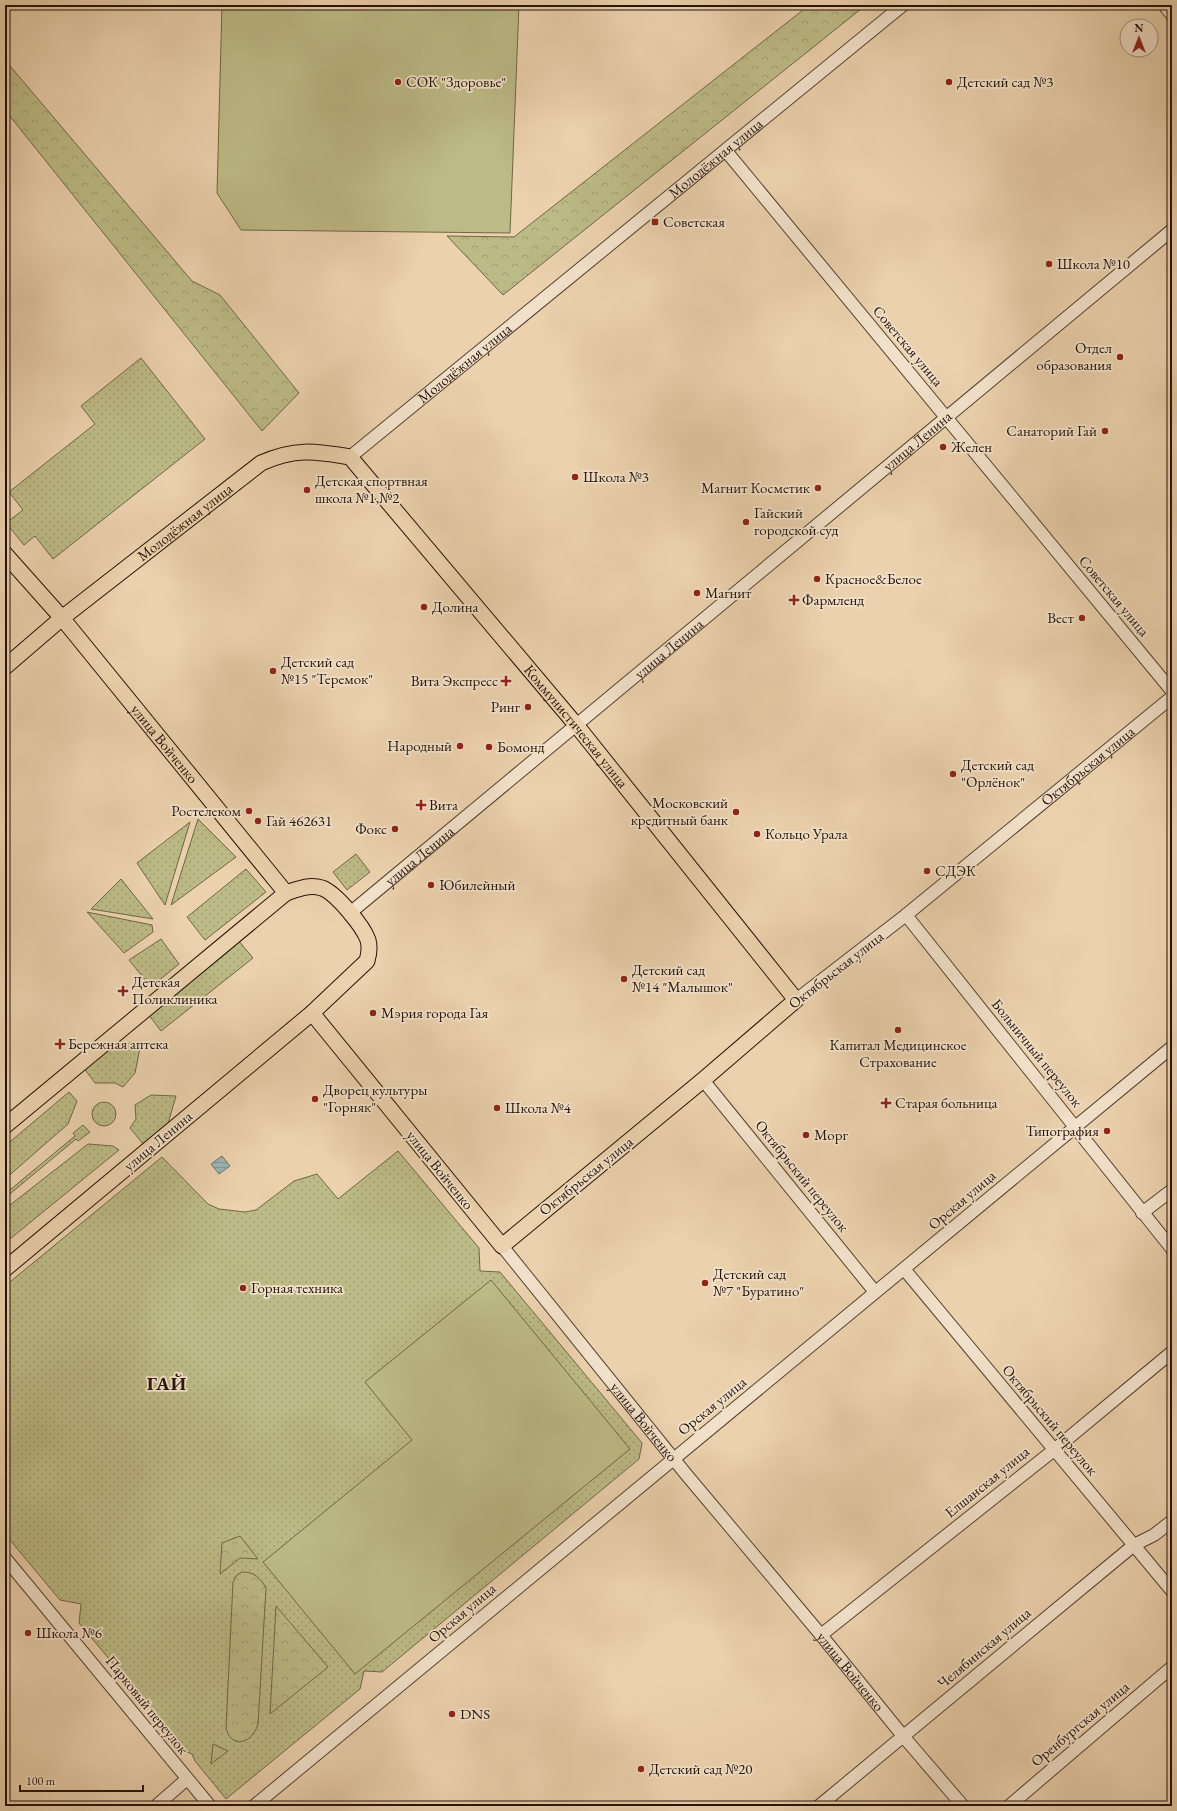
<svg xmlns="http://www.w3.org/2000/svg" width="1177" height="1811" font-family="'EB Garamond',serif">
<defs>
<pattern id="grass-dots" width="8" height="8" patternUnits="userSpaceOnUse"><rect width="8" height="8" fill="#bcba86"/><path d="M2 2h.1M6 6h.1" fill="none" stroke="#a19f72" stroke-width="1.8" stroke-linecap="round"/></pattern>
<pattern id="forest-crowns" width="20" height="18" patternUnits="userSpaceOnUse"><rect width="20" height="18" fill="#bcba86"/><path d="M2 6a3 3 0 1 1 6 0M12 15a3 3 0 1 1 6 0" fill="none" stroke="#a19f72"/></pattern>
<pattern id="water-rules" width="6" height="5" patternUnits="userSpaceOnUse"><rect width="6" height="5" fill="#9cb5b4"/><path d="M0 2.5h6" fill="none" stroke="#869b99"/></pattern>
</defs>
<rect width="100%" height="100%" fill="#ebd1ad"/>
<filter id="stains"><feTurbulence type="fractalNoise" baseFrequency=".005" numOctaves="4"/><feColorMatrix values="0 0 0 0 .2 0 0 0 0 .09 0 0 0 0 .02 0 0 0 .5 -.17"/></filter>
<radialGradient id="worn" r=".72"><stop offset=".6" stop-color="#630" stop-opacity="0"/><stop offset="1" stop-color="#630" stop-opacity=".3"/></radialGradient>
<path fill="url(#grass-dots)" stroke="#706647" d="M141,358L205,439L53,559L35,536L24,545L6,523L23,510L9,492L95,424L81,406Z
M198,819L236,857L171,905Z
M190,822L165,905L137,863Z
M356,854L370,872L347,890L333,872Z
M246,869L266,892L205,940L187,917Z
M121,879L153,919L91,909Z
M87,912L152,925L153,932L124,953Z
M161,939L179,964L151,987L129,960Z
M238,940L253,958L161,1031L148,1014Z
M134,1042L140,1048L135,1073L123,1087L115,1083H95L83,1067L104,1049Z
M69,1092L77,1101L68,1124L5,1179V1146Z
M151,1095L176,1096L167,1127L144,1145L130,1128L136,1119L135,1105Z
M92 1114a12 12 0 1 1 24 0a12 12 0 1 1-24 0Z
M83,1125L90,1132L78,1141L76,1139L5,1198V1194L75,1136L73,1133Z
M88,1144L113,1146L119,1150L5,1243V1209Z
M398,1151L479,1248L480,1271L500,1272L642,1443L639,1459L382,1672L364,1671L360,1689L226,1799L195,1761L192,1754L187,1752L79,1623L81,1604L60,1600L5,1534V1286L162,1157L208,1204L219,1209L245,1212L256,1210L294,1181L317,1174L338,1199Z"/>
<path fill="url(#forest-crowns)" stroke="#706647" d="M799,5H866L503,295L447,236L514,237L803,10Z
M5,60L192,281L220,295L299,393L262,431L5,110Z
M240,1536L258,1559L240,1558L220,1574L222,1543Z
M242,1572C255,1572 260,1578 266,1588L258,1724C253,1742 232,1751 226,1728L233,1582L236,1576Z
M276,1606L328,1667L270,1714Z
M213,1744L228,1751L211,1764Z"/>
<path fill="#bcba86" stroke="#706647" d="M222,5H519L510,233L241,230L217,193Z
M491,1280L630,1449L355,1674L263,1562L412,1440L365,1382Z"/>
<path fill="url(#water-rules)" stroke="#6c746f" d="M222,1156L230,1166L219,1174L211,1164Z"/>
<g fill="none" stroke-linecap="round" stroke-linejoin="round">
<g stroke="#564231" stroke-width="14">
<g id="minor">
<path d="M1164,5L1172,15"/>
<path d="M726,151L1172,691"/>
<path id="s1" d="M350,457L903,5"/>
<path id="s2" d="M350,913C626,687 897,456 1172,230"/>
<path d="M906,915L1172,1249"/>
<path id="s3" d="M796,1000L906,915L1172,697"/>
<path d="M703,1080L875,1292"/>
<path d="M1142,1213L1172,1190"/>
<path id="s4" d="M502,1246L685,1473L821,1635L903,1736L963,1806"/>
<path d="M904,1269L1172,1591"/>
<path d="M5,1558L210,1806"/>
<path d="M821,1635L1054,1450L1172,1352"/>
<path d="M156,1806L187,1779"/>
<path d="M254,1806L1172,1047"/>
<path d="M819,1806L1134,1545L1154,1535L1172,1521"/>
<path d="M1009,1806L1172,1667"/>
</g>
</g>
<g stroke="#251308" stroke-width="17">
<g id="major">
<path id="s5" d="M5,554L62,618L286,893C298,889 309,884 322,888C336,893 363,926 368,940C370,947 369,954 367,961L312,1013L5,1269"/>
<path id="s6" d="M5,667L62,618L261,463C295,448 314,451 350,457L577,726L796,1000L703,1080L502,1246L312,1013"/>
<path d="M5,1126L286,893"/>
</g>
</g>
<use href="#minor" stroke="#f2e1ca" stroke-width="12"/>
<use href="#major" stroke="#ebd1ad" stroke-width="15"/>
</g>
<g fill="#8f2418" stroke="#f2e1ca" stroke-width="1.5">
<circle cx="398" cy="82" r="4"/>
<circle cx="949" cy="82" r="4"/>
<rect x="651" y="218" width="8" height="8" rx="2"/>
<circle cx="1049" cy="264" r="4"/>
<circle cx="1120" cy="357" r="4"/>
<circle cx="1105" cy="431" r="4"/>
<circle cx="943" cy="447" r="4"/>
<circle cx="575" cy="477" r="4"/>
<circle cx="818" cy="488" r="4"/>
<circle cx="307" cy="490" r="4"/>
<circle cx="746" cy="522" r="4"/>
<circle cx="817" cy="579" r="4"/>
<circle cx="697" cy="593" r="4"/>
<path d="M792 594h4v4h4v4h-4v4h-4v-4h-4v-4h4z"/>
<circle cx="424" cy="607" r="4"/>
<circle cx="1082" cy="618" r="4"/>
<circle cx="273" cy="671" r="4"/>
<path d="M504 675h4v4h4v4h-4v4h-4v-4h-4v-4h4z"/>
<circle cx="528" cy="707" r="4"/>
<circle cx="460" cy="746" r="4"/>
<circle cx="489" cy="747" r="4"/>
<circle cx="953" cy="774" r="4"/>
<path d="M419 799h4v4h4v4h-4v4h-4v-4h-4v-4h4z"/>
<circle cx="249" cy="811" r="4"/>
<circle cx="736" cy="812" r="4"/>
<circle cx="258" cy="821" r="4"/>
<circle cx="395" cy="829" r="4"/>
<circle cx="757" cy="834" r="4"/>
<circle cx="927" cy="871" r="4"/>
<circle cx="431" cy="885" r="4"/>
<circle cx="624" cy="979" r="4"/>
<path d="M121 985h4v4h4v4h-4v4h-4v-4h-4v-4h4z"/>
<circle cx="373" cy="1013" r="4"/>
<circle cx="898" cy="1030" r="4"/>
<path d="M58 1038h4v4h4v4h-4v4h-4v-4h-4v-4h4z"/>
<circle cx="315" cy="1099" r="4"/>
<path d="M884 1097h4v4h4v4h-4v4h-4v-4h-4v-4h4z"/>
<circle cx="497" cy="1108" r="4"/>
<circle cx="1107" cy="1131" r="4"/>
<circle cx="806" cy="1135" r="4"/>
<circle cx="705" cy="1283" r="4"/>
<circle cx="243" cy="1288" r="4"/>
<circle cx="28" cy="1633" r="4"/>
<circle cx="452" cy="1714" r="4"/>
<circle cx="641" cy="1769" r="4"/>
</g>
<g text-anchor="middle" stroke-width="3.5" stroke-linejoin="round" paint-order="stroke">
<g font-size="15" fill="#251308" stroke="#f2e1ca" text-anchor="start">
<text x="406" y="87">СОК "Здоровье"</text>
<text x="957" y="87">Детский сад №3</text>
<text x="663" y="227">Советская</text>
<text x="1057" y="269">Школа №10</text>
<text x="1112" y="353" text-anchor="end">Отдел<tspan x="1112" dy="17">образования</tspan></text>
<text x="1097" y="436" text-anchor="end">Санаторий Гай</text>
<text x="951" y="452">Желен</text>
<text x="583" y="482">Школа №3</text>
<text x="315" y="486">Детская спортвная<tspan x="315" dy="17">школа №1,№2</tspan></text>
<text x="810" y="493" text-anchor="end">Магнит Косметик</text>
<text x="754" y="518">Гайский<tspan x="754" dy="17">городской суд</tspan></text>
<text x="825" y="584">Красное&amp;Белое</text>
<text x="705" y="598">Магнит</text>
<text x="802" y="605">Фармленд</text>
<text x="432" y="612">Долина</text>
<text x="1074" y="623" text-anchor="end">Вест</text>
<text x="281" y="667">Детский сад<tspan x="281" dy="17">№15 "Теремок"</tspan></text>
<text x="498" y="686" text-anchor="end">Вита Экспресс</text>
<text x="520" y="712" text-anchor="end">Ринг</text>
<text x="452" y="751" text-anchor="end">Народный</text>
<text x="497" y="752">Бомонд</text>
<text x="961" y="770">Детский сад<tspan x="961" dy="17">"Орлёнок"</tspan></text>
<text x="728" y="808" text-anchor="end">Московский<tspan x="728" dy="17">кредитный банк</tspan></text>
<text x="429" y="810">Вита</text>
<text x="241" y="816" text-anchor="end">Ростелеком</text>
<text x="266" y="826">Гай 462631</text>
<text x="387" y="834" text-anchor="end">Фокс</text>
<text x="765" y="839">Кольцо Урала</text>
<text x="935" y="876">СДЭК</text>
<text x="439" y="890">Юбилейный</text>
<text x="632" y="975">Детский сад<tspan x="632" dy="17">№14 "Малышок"</tspan></text>
<text x="132" y="987">Детская<tspan x="132" dy="17">Поликлиника</tspan></text>
<text x="381" y="1018">Мэрия города Гая</text>
<text x="68" y="1049">Бережная аптека</text>
<text x="898" y="1050" text-anchor="middle">Капитал Медицинское<tspan x="898" dy="17">Страхование</tspan></text>
<text x="323" y="1095">Дворец культуры<tspan x="323" dy="17">"Горняк"</tspan></text>
<text x="895" y="1108">Старая больница</text>
<text x="505" y="1113">Школа №4</text>
<text x="1099" y="1136" text-anchor="end">Типография</text>
<text x="814" y="1140">Морг</text>
<text x="713" y="1279">Детский сад<tspan x="713" dy="17">№7 "Буратино"</tspan></text>
<text x="251" y="1293">Горная техника</text>
<text x="36" y="1638">Школа №6</text>
<text x="460" y="1719">DNS</text>
<text x="649" y="1774">Детский сад №20</text>
</g>
<g font-size="15" fill="#251308" stroke="#f2e1ca">
<text dy="5" stroke="none"><textPath href="#s1" startOffset="472">Молодёжная улица</textPath></text>
<text transform="translate(908 346) rotate(50)" y="5">Советская улица</text>
<text dy="5" stroke="none"><textPath href="#s1" startOffset="148">Молодёжная улица</textPath></text>
<text dy="5" stroke="none"><textPath href="#s2" startOffset="738">улица Ленина</textPath></text>
<text dy="5" stroke="none"><textPath href="#s6" startOffset="231">Молодёжная улица</textPath></text>
<text transform="translate(1114 596) rotate(50)" y="5">Советская улица</text>
<text dy="5" stroke="none"><textPath href="#s2" startOffset="414">улица Ленина</textPath></text>
<text dy="5" stroke="none"><textPath href="#s6" startOffset="770">Коммунистическая улица</textPath></text>
<text dy="5" stroke="none"><textPath href="#s5" startOffset="248">улица Войченко</textPath></text>
<text dy="5" stroke="none"><textPath href="#s3" startOffset="374">Октябрьская улица</textPath></text>
<text dy="5" stroke="none"><textPath href="#s2" startOffset="90">улица Ленина</textPath></text>
<text transform="translate(836 970) rotate(-38)" y="5">Октябрьская улица</text>
<text transform="translate(1037 1053) rotate(51)" y="5">Больничный переулок</text>
<text transform="translate(158 1141) rotate(-40)" y="5">улица Ленина</text>
<text transform="translate(440 1170) rotate(51)" y="5">улица Войченко</text>
<text transform="translate(586 1176) rotate(-39)" y="5">Октябрьская улица</text>
<text transform="translate(802 1176) rotate(51)" y="5">Октябрьский переулок</text>
<text transform="translate(962 1200) rotate(-40)" y="5">Орская улица</text>
<text transform="translate(712 1406) rotate(-39)" y="5">Орская улица</text>
<text transform="translate(1050 1420) rotate(50)" y="5">Октябрьский переулок</text>
<text dy="5" stroke="none"><textPath href="#s4" startOffset="226">улица Войченко</textPath></text>
<text transform="translate(987 1482) rotate(-39)" y="5">Елшанская улица</text>
<text transform="translate(462 1613) rotate(-40)" y="5">Орская улица</text>
<text transform="translate(984 1648) rotate(-40)" y="5">Челябинская улица</text>
<text dy="5" stroke="none"><textPath href="#s4" startOffset="550">улица Войченко</textPath></text>
<text transform="translate(147 1705) rotate(51)" y="5">Парковый переулок</text>
<text transform="translate(1080 1724) rotate(-40)" y="5">Оренбургская улица</text>
</g>
<g font-size="19" font-weight="bold" letter-spacing="1" fill="#251308" stroke="#f2e1ca">
<text x="167" y="1390">ГАЙ</text>
</g>
</g>
<rect width="1177" height="1811" fill="none" stroke="#ebd1ad" stroke-width="20"/>
<rect x="6" y="6" width="1165" height="1799" fill="none" stroke="#251308" stroke-width="2"/>
<rect x="10" y="10" width="1157" height="1791" fill="none" stroke="#251308"/>
<g transform="translate(1139 38)"><circle r="19" fill="#f2e1ca" stroke="#a08f7c"/>
<path d="M0-3L7 15L0 10L-7 15Z" fill="#8f2418"/>
<text y="-6" font-size="11" font-weight="bold" text-anchor="middle" fill="#251308">N</text>
</g>
<path d="M20 1785v6h123v-6" fill="none" stroke="#251308" stroke-width="2"/>
<text x="26" y="1785" font-size="12" fill="#251308" stroke="#f2e1ca" stroke-width="3" paint-order="stroke">100 m</text>
<rect width="100%" height="100%" filter="url(#stains)"/>
<rect width="100%" height="100%" fill="url(#worn)"/>
</svg>
